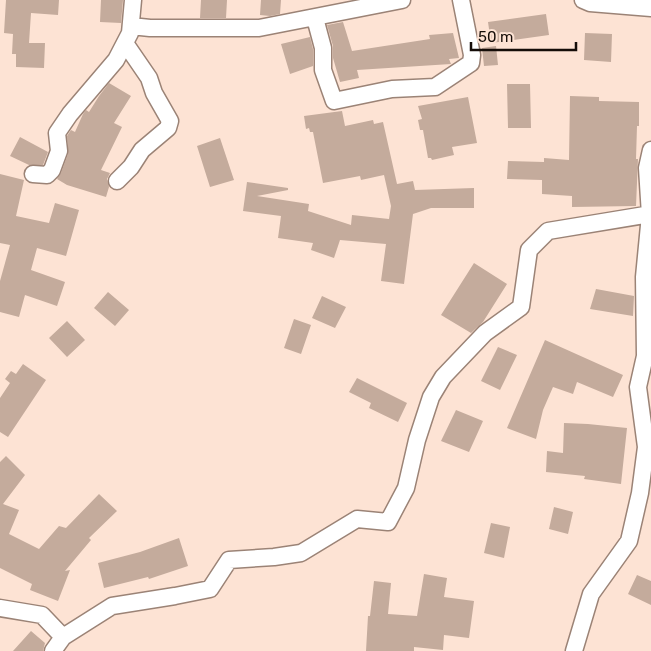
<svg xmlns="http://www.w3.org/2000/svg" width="651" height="651" font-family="Rubik,sans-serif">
<rect width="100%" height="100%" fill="#fde3d4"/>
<path fill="#c4ab9c" d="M6,0H59L58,15L31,13L29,43H45L44,68L16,67V54H12L13,34L4,33Z
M101,0H123L121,23L100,22Z
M201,0H227L226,18H200Z
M261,0H281L280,14L270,16L260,15Z
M546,14L549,35L491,43L488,22Z
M343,22L352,51L430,39L429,35L453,33L459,58L449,59L451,64L357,70L359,78L340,82L333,58V46L327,25Z
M585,33L612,34L611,62L584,60Z
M310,37L313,49V66L290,74L281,44Z
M496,46L498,65L484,66L482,48Z
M109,83L131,96L114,123L122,127L101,170L110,173L107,179L109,187L106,197L67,185L57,179L61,173L68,154L67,136L71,130L75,132L83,114L86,110L89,112L99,96Z
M507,84H530L531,128H508Z
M570,96L599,97V101L639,102V126H637L636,159H638L636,206L572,207V196L542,194V180L507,179L508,161L544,162V158L569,160Z
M468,97L477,143L452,147L454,155L432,160L431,158H428L423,130H420L418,120L422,119L418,106Z
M342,111L345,126L373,120L374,124L383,122L397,184L413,181L415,190L474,188V208H431L413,214L404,284L381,281L386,244L340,240L334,258L311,250L313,243L278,238L281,216L243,211L247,182L288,188V190L257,196L309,204L308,211L351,225L352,215L389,219L391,206L384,175L361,180L360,176L323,183L313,132H310L309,128L306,129L304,116Z
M20,137L48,152L43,165H29L10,156Z
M220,138L234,180L210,187L197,146Z
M0,174L24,180L16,216L49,223L55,203L79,210L66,256L37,248L31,270L65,282L57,306L25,295L19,317L0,312V281L10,245L0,243Z
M474,263L507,284L483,322L471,333L441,315Z
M596,289L634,296L633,316L590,309Z
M108,292L129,310L115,326L94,308Z
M322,296L346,307L335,328L312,318Z
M294,319L311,325L301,354L284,348Z
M67,321L85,340L67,357L49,338Z
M545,340L623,375L613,397L577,382L573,394L553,387L543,410L536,439L507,428Z
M498,347L517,355L500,390L481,381Z
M23,364L46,380L8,437L0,432V398L10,383L5,379L11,371L16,374Z
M357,378L407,403L398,422L369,408L371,403L349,392Z
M456,410L483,421L469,452L441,441Z
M564,423L588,424L627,428L621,484L584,479L585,476L546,472L547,451L563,453Z
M6,456L25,475L3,504L19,510L9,534L39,549L59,526L66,528L99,494L117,511L89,538L91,540L65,571L70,570L58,601L30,590L32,584L0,568V462Z
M554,507L573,512L568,534L549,529Z
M491,523L510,527L504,558L484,553Z
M179,538L188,566L149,579L148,577L104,588L98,563L140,552Z
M424,574L447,578L444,597L474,601L469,638L444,635L443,650L414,647V651H366L368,616H370L374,581L391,583L388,614L417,616Z
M637,575L651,581V605L628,594Z
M31,631L45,643L43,651H13Z"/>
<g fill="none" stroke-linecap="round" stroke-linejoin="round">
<g stroke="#9b8376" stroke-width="19">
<path id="minor" d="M583,0L590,3L651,8
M315,18L323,48V70L334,101L392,89L435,87L471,63L472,55L461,0
M131,26L150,28H259L402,0
M33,174L47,175L52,170L59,151L57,133L70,114L116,60L130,33L133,0
M117,181L131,167L142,150L168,128L170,121L154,93L149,78L125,43
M0,608L42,615L63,637
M53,651L63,637L112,606L175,596L210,589L229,560L274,557L301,553L357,519L388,522L406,488L417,440L431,397L443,377L485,333L521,307L529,250L548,231L651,214
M574,651L591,594L629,541L640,493L646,447L638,387L645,356L644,277L650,215L647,168L651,150"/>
</g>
<use href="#minor" stroke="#fff" stroke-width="16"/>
</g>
<path d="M471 42v8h105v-8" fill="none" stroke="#150d08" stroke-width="2.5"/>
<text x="478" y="42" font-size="15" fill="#150d08" stroke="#fde3d4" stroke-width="4" paint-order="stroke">50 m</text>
</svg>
